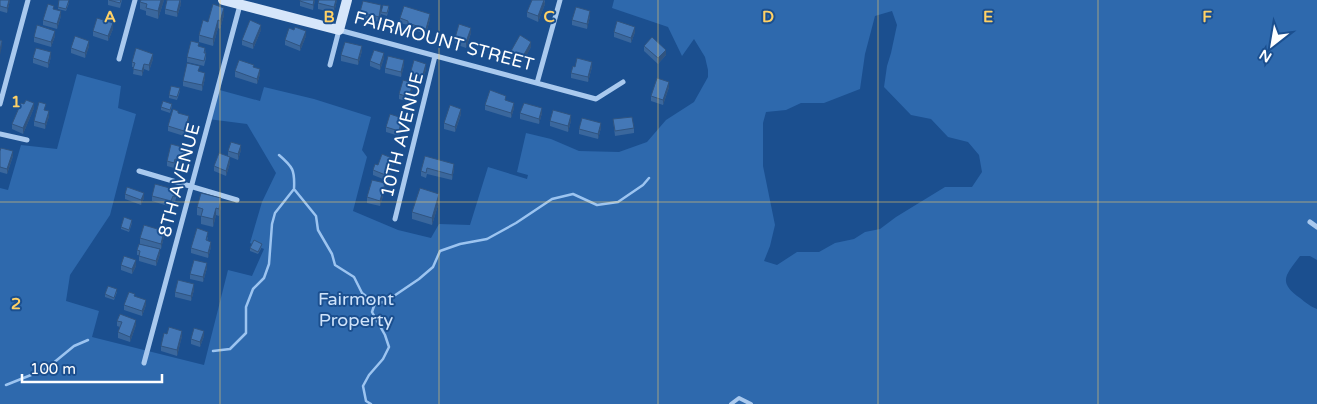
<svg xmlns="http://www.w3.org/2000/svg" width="1317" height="404" font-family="'Varela Round',sans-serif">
<rect width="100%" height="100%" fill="#1b4f8f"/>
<path fill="#2e69ad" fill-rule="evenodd" d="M614,0H1317V260L1310,256H1300C1286,275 1277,282 1300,298C1305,302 1311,307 1317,309V404H0V188L8,190L21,145L57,149L77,74L121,86L118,108L136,114L110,215L70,275L66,301L99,311L92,337L204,365L228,270L252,276L264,249L250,243L262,202L276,173L247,124L208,119L216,89L260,101L264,87L314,99L371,117L362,150L367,157L353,211L398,230L431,238L439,224L470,225L488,167L527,179L528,175L517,172L526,133L551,139L579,151L619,152L647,142L666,120L694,102L708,77V70L705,57L694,39L682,56L668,27L612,8ZM892,11L897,25L891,53L887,66L884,87L911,115L931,119L948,137L968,142L979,155L982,172L972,187H945L896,217L880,229L865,232L854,239L835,243L819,252H797L777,265L764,261L770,246L775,225L763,166V123L766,112L786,110L801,103H824L860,89L865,54L875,16Z"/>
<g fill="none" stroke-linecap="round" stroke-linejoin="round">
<path stroke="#9cc4f0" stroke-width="2.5" d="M279,155C293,167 295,170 294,189L316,216L318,230L332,254L335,265L354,277L362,293L375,303L385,302L419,279L433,267L440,251L460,244L487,239L516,223L552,199L573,194L597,205L618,202L643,185L649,178
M213,351L230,349L246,333V307L253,289L264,278L269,264L272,224L275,213L294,189
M6,385L46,369L74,346L88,340
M371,404L366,401L363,386L369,375L383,359L389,347L385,335L372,312L375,303"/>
<path stroke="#a9c9ee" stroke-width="4" d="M731,404L739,398L751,404"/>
<path stroke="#a9c9ee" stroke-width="5" d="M119,59L135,0
M330,65L339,30L596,99L623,82
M537,83L560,0
M0,104L28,0
M0,134L27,140
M139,171L237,200
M395,219L435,56
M1310,222L1317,227
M144,363L240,5"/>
<path stroke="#d6e6fa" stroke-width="10" d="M223,0L339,30L347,0"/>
</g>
<path fill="#3a679d" d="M0,0H10L7,13L0,11Z
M108,0H122L120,8L108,5Z
M164,0L158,19L146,15V11L140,9V2Z
M181,0V4L177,17L165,14V9Z
M300,0H315L313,10L300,6Z
M337,0L334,13L318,9V3Z
M545,0V4L538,22L527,17V12Z
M69,3L66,11L58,9V7Z
M54,9L61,16L57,29L43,25V20Z
M389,9L387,16L381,14V13L379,22L360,18V12Z
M224,15L220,29L218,28L213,46L199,42V35L208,22Z
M590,16L587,29L572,25V20Z
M400,18L430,19L426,34L408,28V25L400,23Z
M113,29L108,41L93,36V31Z
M261,30L253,49L242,45V40Z
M614,32H635L631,43L614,37Z
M471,33L466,48L455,44V38Z
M55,36L51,47L34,42V37Z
M306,36L300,51L285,45V40Z
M89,46L85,58L71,53V48Z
M644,46L666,55L658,64L644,51Z
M199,47L205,48L206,58L204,66L187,62V57Z
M531,47L522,63L511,57V51Z
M362,51L358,65L341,61V55Z
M51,57L48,68L33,63V58Z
M384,58L380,70L370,66V61Z
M153,59L149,71L144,69L142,76L133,74L134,67H132V62Z
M404,65L401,77L385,73V68Z
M254,67L260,74L257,84L235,77V71Z
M575,67H592L588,82L571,78V73Z
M426,69L421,86L413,84V88L409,102L399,99V94L409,82V78Z
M205,78L202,91L183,86V81Z
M669,87L663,105L651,101V96Z
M180,91L177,100L169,98V95Z
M506,100L514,108L511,118L485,110V105Z
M172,106L170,113L161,110V107Z
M34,108L23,134L12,129V124Z
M46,110L49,116L45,129L34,126V121Z
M520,113H542L539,124L520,119Z
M461,114L455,132L444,129V123Z
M613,119L634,128V133L615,136Z
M550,121H571L568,132L550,126Z
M189,122L184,136L168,131V126Z
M402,123L399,136L386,132V127Z
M601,128L598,139L579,134V129Z
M241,150L238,160L228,156V151Z
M0,151L13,156L7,174L0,172Z
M189,154L185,167L175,164L174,168L167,166V161Z
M425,156L454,169L452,180L427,174L426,178L421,176V171Z
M230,163L226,176L214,171V166Z
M394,164L388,181L373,175V170L378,165Z
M385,189L380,206L367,203V197Z
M125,194L144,198L141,205L125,199Z
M177,195L175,202L173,201L171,207L152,201V196Z
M439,202L432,225L412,219V212Z
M221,206L219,216L216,215L213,227L201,224V216L197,215V207Z
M132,223L129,232L121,229V227Z
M164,236L161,249L140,244V238Z
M208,237L207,241L211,247L208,258L191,253V248Z
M262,247L258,254L250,251V248Z
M137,250L160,254L156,266L139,261V255H137Z
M121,265L136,266L132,274L121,270Z
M207,268L203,282L190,279V274Z
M194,290L191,301L175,297V292Z
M117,292L114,300L105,297V294Z
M135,296L146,305L142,316L124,310V305Z
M117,321L136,325L130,342L118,338V332L120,327L117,326Z
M182,336L177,356L161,351V346Z
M204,336L200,347L191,344V339Z"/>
<path fill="#305480" d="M9,0H10L7,13V8Z
M161,0H164L158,19V11Z
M180,0L181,4L177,17V12Z
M314,0H315L313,10V5Z
M336,0H337L334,13V7Z
M544,0L545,4L538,22V16Z
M381,5V10L379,22V17Z
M224,8V15L220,29V21Z
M61,11V16L57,29V24Z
M590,11V16L587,29V24Z
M430,14V19L426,34V29Z
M218,20V28L213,46V39Z
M113,23V29L108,41V36Z
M261,25V30L253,49V44Z
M635,27V32L631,43V38Z
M471,28V33L466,48V42Z
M55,31V36L51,47V42Z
M306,31V36L300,51V46Z
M2,41V46L0,55V50Z
M89,41V46L85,58V53Z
M531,42V47L522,63V58Z
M362,46V51L358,65V60Z
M666,50V55L658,64V58Z
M51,52V57L48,68V63Z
M384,53V58L380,70V65Z
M153,54V59L149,71V65Z
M404,60V65L401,77V72Z
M592,62V67L588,82V77Z
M144,64V69L142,76V71Z
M426,64V69L421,86V81Z
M260,69V74L257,84V79Z
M205,73V78L202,91V85Z
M669,82V87L663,105V100Z
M413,83V88L409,102V97Z
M34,103V108L23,134V128Z
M514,103V108L511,118V113Z
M542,108V113L539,124V119Z
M461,109V114L455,132V127Z
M49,111V116L45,129V124Z
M571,115V121L568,132V126Z
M189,116V122L184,136V131Z
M402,118V123L399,136V131Z
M601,123V128L598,139V134Z
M241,145V150L238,160V154Z
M189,149V154L185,167V162Z
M13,151V156L7,174V169Z
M230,157V163L226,176V171Z
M394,159V164L388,181V176Z
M454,164V169L452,180V175Z
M385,183V189L380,206V201Z
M144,193V198L141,205V200Z
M439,194V202L432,225V218Z
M221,198V206L219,216V209Z
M216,208V215L213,227V219Z
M164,231V236L161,249V244Z
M211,242V247L208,258V253Z
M160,249V254L156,266V261Z
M136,260V266L132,274V269Z
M207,263V268L203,282V277Z
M194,284V290L191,301V296Z
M146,300V305L142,316V311Z
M136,320V325L130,342V337Z
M182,331V336L177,356V350Z
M204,331V336L200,347V342Z"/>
<path fill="#4478b7" stroke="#305480" d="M0,0H9L7,8L0,6Z
M59,0H69L66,9L58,7Z
M109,0H121L120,3Z
M141,0H161L158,11L146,8L147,4L140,2Z
M167,0H180L177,12L165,9Z
M300,0H314L313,5L300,1Z
M319,0H336L334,7L318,3Z
M532,0H544L538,16L527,12Z
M363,1L381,5L379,17L360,12Z
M48,4L54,6L53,9L61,11L57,24L43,20Z
M213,4L224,8L220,21L218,20L213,39L199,35L203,20L208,22Z
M383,5L389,6L387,13L381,12Z
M404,6L430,14L426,29L408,23V21L400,18Z
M576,7L590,11L587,24L572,20Z
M97,18L113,23L108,36L93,31Z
M250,20L261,25L253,44L242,40Z
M617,21L635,27L631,38L614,32Z
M459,24L471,28L466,42L455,38Z
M37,25L55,31L51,42L34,37Z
M295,27L306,31L300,46L285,40L289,28L294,30Z
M520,35L531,42L522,58L511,51Z
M75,36L89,41L85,53L71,48Z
M652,37L666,50L658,58L644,46Z
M0,40L2,41L0,50Z
M191,41L199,43L198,46L205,48L204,53H206L204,61L187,57Z
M345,42L362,46L358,60L341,55Z
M36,48L51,52L48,63L33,58Z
M136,48L153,54L149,65L144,64L142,71L133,69L135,63L132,62Z
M374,50L384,53L380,65L370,61Z
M388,56L404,60L401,72L385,68Z
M577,58L592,62L588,77L571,73L573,66L575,67Z
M239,60L254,65L253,67L260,69L257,79L235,71Z
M414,60L426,64L421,81L409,78Z
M187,63L200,66L198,71L205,73L202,85L183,81Z
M657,78L669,82L663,100L651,96Z
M403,80L413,83L409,97L399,94Z
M171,86L180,88L177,97L169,95Z
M490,90L506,96L505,100L514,103L511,113L485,105Z
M26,100L34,103L23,128L12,124L21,103L24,104Z
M163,101L172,104L170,110L161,107Z
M39,102L46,104L44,110L49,111L45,124L34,121Z
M524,103L542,108L539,119L520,113Z
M450,105L461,109L455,127L444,123Z
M173,109L178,111V113L189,116L184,131L168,126Z
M553,110L571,115L568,126L550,121Z
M390,114L402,118L399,131L386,127Z
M632,117L634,128L615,131L613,119Z
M582,118L601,123L598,134L579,129Z
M231,142L241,145L238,154L228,151Z
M171,144L189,149L185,162L175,159L174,163L167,161Z
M1,148L13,151L7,169L0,167V151Z
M219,153L230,157L226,171L214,166Z
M382,154L394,159L388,176L373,170L375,164L378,165Z
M425,156L454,164L452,175L427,168L426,173L421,171Z
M372,180L385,183L380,201L367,197Z
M155,184L177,190L175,197L173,196L171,201L152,196Z
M127,187L144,193L141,200L125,194Z
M420,188L439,194L432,218L412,212Z
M201,193L221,198L219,209L216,208L213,219L201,216L203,209L197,207Z
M124,217L132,220L129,230L121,227Z
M144,225L164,231L161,244L140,238Z
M197,228L208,232L206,240L211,242L208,253L191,248Z
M254,240L262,244L258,252L250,248Z
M139,244L160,249L156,261L139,256L140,251L137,250Z
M124,256L136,260L132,269L121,265Z
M194,260L207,263L203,277L190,274Z
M178,280L194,284L191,296L175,292Z
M108,286L117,289L114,298L105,294Z
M129,292L135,294L134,296L146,300L142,311L124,305Z
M120,314L136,320L130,337L118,332L122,322L117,321Z
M169,327L182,331L177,350L161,346L164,333L167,334Z
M194,328L204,331L200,342L191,339Z"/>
<path fill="none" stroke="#ffd166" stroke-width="1" stroke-opacity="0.55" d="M220,0V404M439,0V404M658,0V404M878,0V404M1098,0V404M0,202H1317"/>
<g text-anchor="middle" stroke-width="4" stroke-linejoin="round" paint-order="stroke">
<g font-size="18" fill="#fff" stroke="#1b4f8f">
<text transform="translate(444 41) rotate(15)" y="6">FAIRMOUNT STREET</text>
<text transform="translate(402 135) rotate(-76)" y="6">10TH AVENUE</text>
<text transform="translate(179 180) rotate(-75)" y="6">8TH AVENUE</text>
</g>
<g font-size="18" fill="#cfe3fa" stroke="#1b4f8f">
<text x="356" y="305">Fairmont<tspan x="356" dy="21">Property</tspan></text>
</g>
</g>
<g font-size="16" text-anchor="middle" font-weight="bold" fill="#ffd166" stroke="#1b4f8f" stroke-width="4" stroke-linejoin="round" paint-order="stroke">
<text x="110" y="22">A</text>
<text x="329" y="22">B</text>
<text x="549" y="22">C</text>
<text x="768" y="22">D</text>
<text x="988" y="22">E</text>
<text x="1207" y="22">F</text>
<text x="16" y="107">1</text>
<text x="16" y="309">2</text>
</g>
<g transform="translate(1272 45) rotate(211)" stroke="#1b4f8f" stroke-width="4" paint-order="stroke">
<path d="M0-4L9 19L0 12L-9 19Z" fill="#ffffff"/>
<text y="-8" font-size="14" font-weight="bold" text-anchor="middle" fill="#ffffff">N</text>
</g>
<path d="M22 374v8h140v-8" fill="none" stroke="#ffffff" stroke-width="2.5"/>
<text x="30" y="374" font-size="15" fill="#ffffff" stroke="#1b4f8f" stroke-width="4" paint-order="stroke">100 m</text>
</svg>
